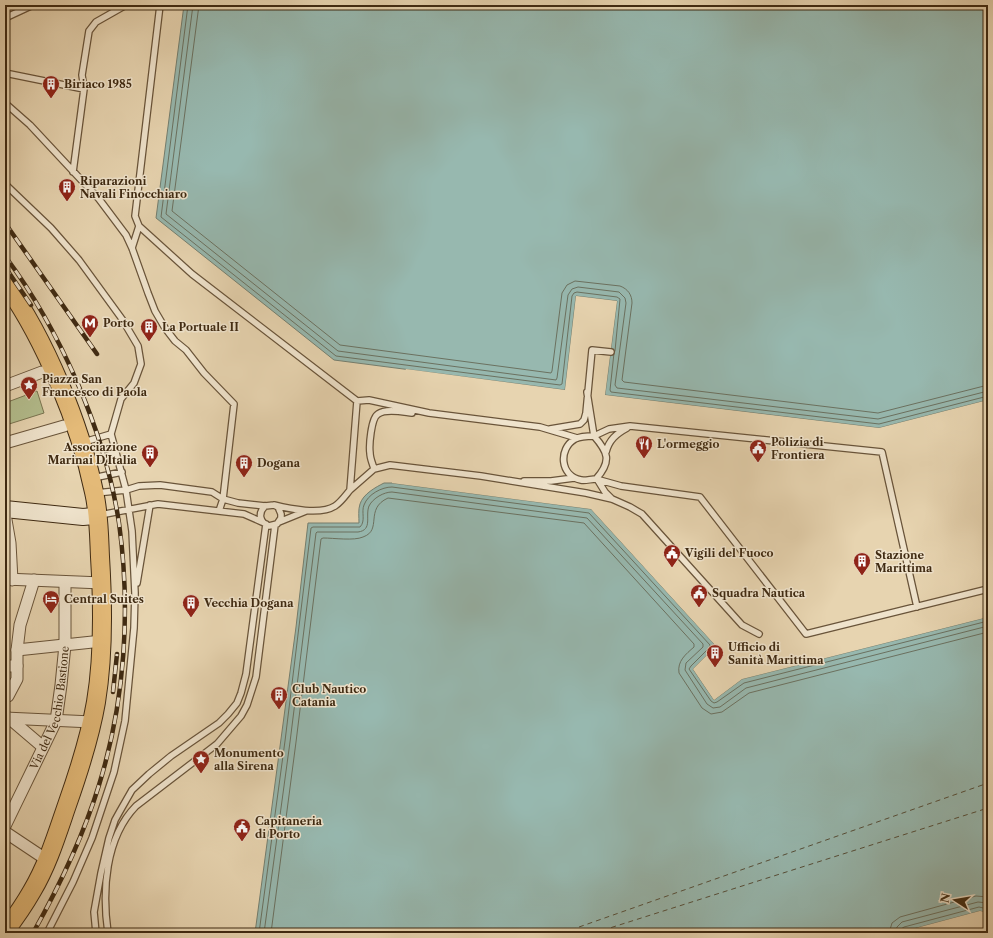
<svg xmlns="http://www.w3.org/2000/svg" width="993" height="938" font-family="'Libre Caslon Text',serif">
<rect width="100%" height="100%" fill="#e7d4b0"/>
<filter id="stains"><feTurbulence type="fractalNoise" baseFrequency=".005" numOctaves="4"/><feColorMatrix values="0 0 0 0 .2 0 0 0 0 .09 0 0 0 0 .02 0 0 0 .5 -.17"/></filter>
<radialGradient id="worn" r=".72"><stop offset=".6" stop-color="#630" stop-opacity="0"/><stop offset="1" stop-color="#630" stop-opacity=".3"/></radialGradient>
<path fill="#b3bd8d" stroke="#797450" d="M37,391L44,413L6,425L5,403Z"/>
<path fill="#97b8af" stroke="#747f70" d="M184,5H988V400L879,428L605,395L617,301L576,296L565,390L334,360L156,218Z
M384,483H392L591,509L716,646L693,669L714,700L742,679L988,617V913L980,911L898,933H255L296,627L308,523H359C359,518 358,509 360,504C363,494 376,487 384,483Z"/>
<path fill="#e7d4b0" d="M576,296L617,301L605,395L879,428L988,400V402L879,430L605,397L603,395L615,303L578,298L567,390L565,392L405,371L406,369L565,390Z
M392,481L592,507L718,645V647L696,669L715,697L741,677L988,615V617L742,679L714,700L693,669L716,646L591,509L392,483Z
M980,911L988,913V915L980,913L905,933H898Z"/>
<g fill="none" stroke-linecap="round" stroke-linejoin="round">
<path stroke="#6b7160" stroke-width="1" d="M188,5L161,217L336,356L560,385L562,384L572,296L574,293L577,292L617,297L620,299L615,351
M193,5L166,214L338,351L556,380L557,378L568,295L572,289L578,287L619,292L625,298L626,303L615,385L617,388L878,419L988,391
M199,5L172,211L340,345L551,373L552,371L562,293L567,285L575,281L620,286C628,289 632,295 632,303L622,380L624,382L878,413L988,385
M614,353L610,390L611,392L879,424L988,396
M259,933L285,741L311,528L313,527H360C366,521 361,512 364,505C368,494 382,487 392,487L589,513L710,645V647L691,666L689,669L711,701L714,703L717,702L744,683L988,621
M264,933L290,742L316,533L317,532H358C373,530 365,516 369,506C373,498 384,492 392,492L587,518L703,644V647L686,663L685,670L707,704L713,708L720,707L746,688L988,626
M271,933L296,742L321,539L323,538C334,538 354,541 363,537C383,530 364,509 388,498L584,523L694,644V647C686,654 677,661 679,673L702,708L711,714L722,712L749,693L988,632
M889,933L892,923L900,917L976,896L988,897
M895,933L897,927L902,922L978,902L988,903
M900,933L901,929L904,927L979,907L988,909"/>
<path stroke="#554e39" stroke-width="1" stroke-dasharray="5 4" stroke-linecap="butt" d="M562,933L988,783
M594,933L988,808"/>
<g stroke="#69543a" stroke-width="8">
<path id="lane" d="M160,5L135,216L139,226L192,274L357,401L350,490C345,496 341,502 335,506C321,515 290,509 274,505
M5,18L33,5
M5,73L84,89
M5,103L30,125L99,199L126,235L132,248L148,293L155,311L165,328L175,341L186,350L204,373L234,404L223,499L219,511
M73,172L84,89L82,75L89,31L96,22L126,5
M5,184L51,228L79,260L122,319L138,346L141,364L134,383L121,399L111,434L126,490L132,531L135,593L134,628L125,721L114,772L92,838L73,882L47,933
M132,248L139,226
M587,392L594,436L609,429L630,426L882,452L917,607
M357,401L369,400L429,413L540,427L577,438
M550,429L580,424L584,420L586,413L592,350L611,352
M594,436C608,452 612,461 596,479C591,479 585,481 581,480C560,476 558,449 575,439C581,436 588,436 594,436Z
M84,442L111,434
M606,452C609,440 616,434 627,428
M89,461L116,453
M374,469C373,464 370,459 370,453C369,446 371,418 378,414C386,408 403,412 412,413
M93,478L122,472
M596,479L621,486L700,497L806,634L988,589
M597,479L605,492L612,499
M524,481H551L574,478
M350,490L374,469L390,465L481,476L586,493L612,499L630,507L642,514L742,625L759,634
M96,493L126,490L139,486L160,485L212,492L223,499L238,503L265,506L274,505L278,507L281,514V518L277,524L269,526C259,522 258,513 265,506
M100,515L158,504L244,514L262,522
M279,522L306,511
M137,583L150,505
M96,933L94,912L101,873L109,838L115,820L120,811L132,790L149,774L171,756L219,723L228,714L237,703L241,693L246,674L266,524
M108,933C102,891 105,838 136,806L217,744L241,716L247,705L256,677L275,525"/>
</g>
<g stroke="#69543a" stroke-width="13">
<g id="street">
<path d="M5,386L42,372"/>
<path d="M5,443L64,426"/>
<path d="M5,514L10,543L12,580"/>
<path d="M5,579L102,583"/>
<path d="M17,650L102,641"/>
<path d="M5,666H17"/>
<path d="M5,696H8L17,679V650L20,625L34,580"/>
<path d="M5,718L92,722"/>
<path d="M9,718L43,747"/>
<path id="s1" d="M5,826L56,721L61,685L65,645V582"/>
<path d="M5,832L47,860"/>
</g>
</g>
<g stroke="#3f2a12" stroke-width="18">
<path id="secondary" d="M5,509L83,517L94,516"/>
</g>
<g stroke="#3f2a12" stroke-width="20">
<path id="primary" d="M5,283C45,339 80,424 94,492C99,513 99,535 100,557C103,605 104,654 96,702C90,737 79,771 67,805C57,834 48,864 32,891C24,905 15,918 5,931"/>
</g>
<use href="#lane" stroke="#efe3cc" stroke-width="5.5"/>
<use href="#street" stroke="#efe3cc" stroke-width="11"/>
<use href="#secondary" stroke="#efe3cc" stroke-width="16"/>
<use href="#primary" stroke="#e4ba78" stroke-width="18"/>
<g stroke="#3f2a12" stroke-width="4.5">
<path id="rail" d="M5,223L97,354
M5,256C60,330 105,431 119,523C131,610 125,701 99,785C83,837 60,885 33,933
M5,267L31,305
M113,692L117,654"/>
</g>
<use href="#rail" stroke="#efe3cc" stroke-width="3" stroke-dasharray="9" stroke-linecap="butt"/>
</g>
<defs>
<g id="building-pin" transform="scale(0.9)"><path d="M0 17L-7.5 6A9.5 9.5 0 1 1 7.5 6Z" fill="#8f2418" stroke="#efe3cc"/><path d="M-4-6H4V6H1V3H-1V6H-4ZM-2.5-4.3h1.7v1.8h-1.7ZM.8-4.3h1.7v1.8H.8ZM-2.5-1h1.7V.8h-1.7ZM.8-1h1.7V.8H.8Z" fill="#fff"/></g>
<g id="metro-pin" transform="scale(0.9)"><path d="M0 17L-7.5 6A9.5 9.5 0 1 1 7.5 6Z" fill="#8f2418" stroke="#efe3cc"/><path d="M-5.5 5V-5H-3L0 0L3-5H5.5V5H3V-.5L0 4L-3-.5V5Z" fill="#fff"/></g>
<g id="sight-pin" transform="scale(0.9)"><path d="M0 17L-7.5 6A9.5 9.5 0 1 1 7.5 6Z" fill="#8f2418" stroke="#efe3cc"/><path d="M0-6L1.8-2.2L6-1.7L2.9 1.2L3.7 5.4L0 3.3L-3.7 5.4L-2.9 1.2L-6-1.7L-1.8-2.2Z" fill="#fff"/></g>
<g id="restaurant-pin" transform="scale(0.9)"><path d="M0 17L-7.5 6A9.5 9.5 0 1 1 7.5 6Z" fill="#8f2418" stroke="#efe3cc"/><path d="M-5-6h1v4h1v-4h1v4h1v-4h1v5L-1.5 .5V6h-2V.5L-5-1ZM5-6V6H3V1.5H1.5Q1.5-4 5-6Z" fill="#fff"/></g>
<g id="civic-pin" transform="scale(0.9)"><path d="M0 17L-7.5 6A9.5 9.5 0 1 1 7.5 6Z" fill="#8f2418" stroke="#efe3cc"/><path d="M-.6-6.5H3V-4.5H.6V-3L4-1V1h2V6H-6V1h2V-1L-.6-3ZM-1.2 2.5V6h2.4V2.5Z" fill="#fff"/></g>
<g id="hotel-pin" transform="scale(0.9)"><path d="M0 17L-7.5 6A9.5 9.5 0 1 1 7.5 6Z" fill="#8f2418" stroke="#efe3cc"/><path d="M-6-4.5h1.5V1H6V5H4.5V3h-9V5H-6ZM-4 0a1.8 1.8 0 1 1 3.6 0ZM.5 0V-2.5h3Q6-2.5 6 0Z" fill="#fff"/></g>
</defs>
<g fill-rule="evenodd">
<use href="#building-pin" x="51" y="84"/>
<use href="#building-pin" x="67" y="187"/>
<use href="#metro-pin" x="90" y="323"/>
<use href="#building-pin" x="149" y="327"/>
<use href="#sight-pin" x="29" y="385"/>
<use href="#restaurant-pin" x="644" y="444"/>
<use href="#civic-pin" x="758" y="448"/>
<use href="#building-pin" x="150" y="453"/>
<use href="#building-pin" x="244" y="463"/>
<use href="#civic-pin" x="672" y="553"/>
<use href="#building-pin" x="862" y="561"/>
<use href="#civic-pin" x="699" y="593"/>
<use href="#hotel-pin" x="51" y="599"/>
<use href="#building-pin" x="191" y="603"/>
<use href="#building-pin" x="715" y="653"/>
<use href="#building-pin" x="279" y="695"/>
<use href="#sight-pin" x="201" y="759"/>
<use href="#civic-pin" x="242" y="827"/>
</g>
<g text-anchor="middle" stroke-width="3" stroke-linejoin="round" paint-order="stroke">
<g font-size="11" font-weight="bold" fill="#3f2a12" stroke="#efe3cc" text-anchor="start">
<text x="64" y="88">Biriaco 1985</text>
<text x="80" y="185">Riparazioni<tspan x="80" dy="13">Navali Finocchiaro</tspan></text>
<text x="103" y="327">Porto</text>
<text x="162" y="331">La Portuale II</text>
<text x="42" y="383">Piazza San<tspan x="42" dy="13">Francesco di Paola</tspan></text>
<text x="771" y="446">Polizia di<tspan x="771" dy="13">Frontiera</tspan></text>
<text x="657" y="448">L'ormeggio</text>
<text x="137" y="451" text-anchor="end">Associazione<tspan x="137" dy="13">Marinai D'Italia</tspan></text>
<text x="257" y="467">Dogana</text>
<text x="685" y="557">Vigili del Fuoco</text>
<text x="875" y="559">Stazione<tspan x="875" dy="13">Marittima</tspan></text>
<text x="712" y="597">Squadra Nautica</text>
<text x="64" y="603">Central Suites</text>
<text x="204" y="607">Vecchia Dogana</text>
<text x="728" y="651">Ufficio di<tspan x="728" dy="13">Sanità Marittima</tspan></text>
<text x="292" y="693">Club Nautico<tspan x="292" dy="13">Catania</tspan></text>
<text x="214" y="757">Monumento<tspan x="214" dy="13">alla Sirena</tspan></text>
<text x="255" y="825">Capitaneria<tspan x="255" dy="13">di Porto</tspan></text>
</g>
<g font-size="11" fill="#3f2a12" stroke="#efe3cc">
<text dy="4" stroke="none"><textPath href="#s1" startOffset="128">Via del Vecchio Bastione</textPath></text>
</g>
</g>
<rect width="993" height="938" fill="none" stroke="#e7d4b0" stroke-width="20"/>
<rect x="6" y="6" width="981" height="926" fill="none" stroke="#3f2a12" stroke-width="2"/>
<rect x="10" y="10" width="973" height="918" fill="none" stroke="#3f2a12"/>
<g transform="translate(955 900) rotate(282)" stroke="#efe3cc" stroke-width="3" paint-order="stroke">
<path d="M0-3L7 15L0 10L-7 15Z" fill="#3f2a12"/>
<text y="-6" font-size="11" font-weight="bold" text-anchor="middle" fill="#3f2a12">N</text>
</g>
<rect width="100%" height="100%" filter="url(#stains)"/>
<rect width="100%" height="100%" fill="url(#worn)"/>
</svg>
